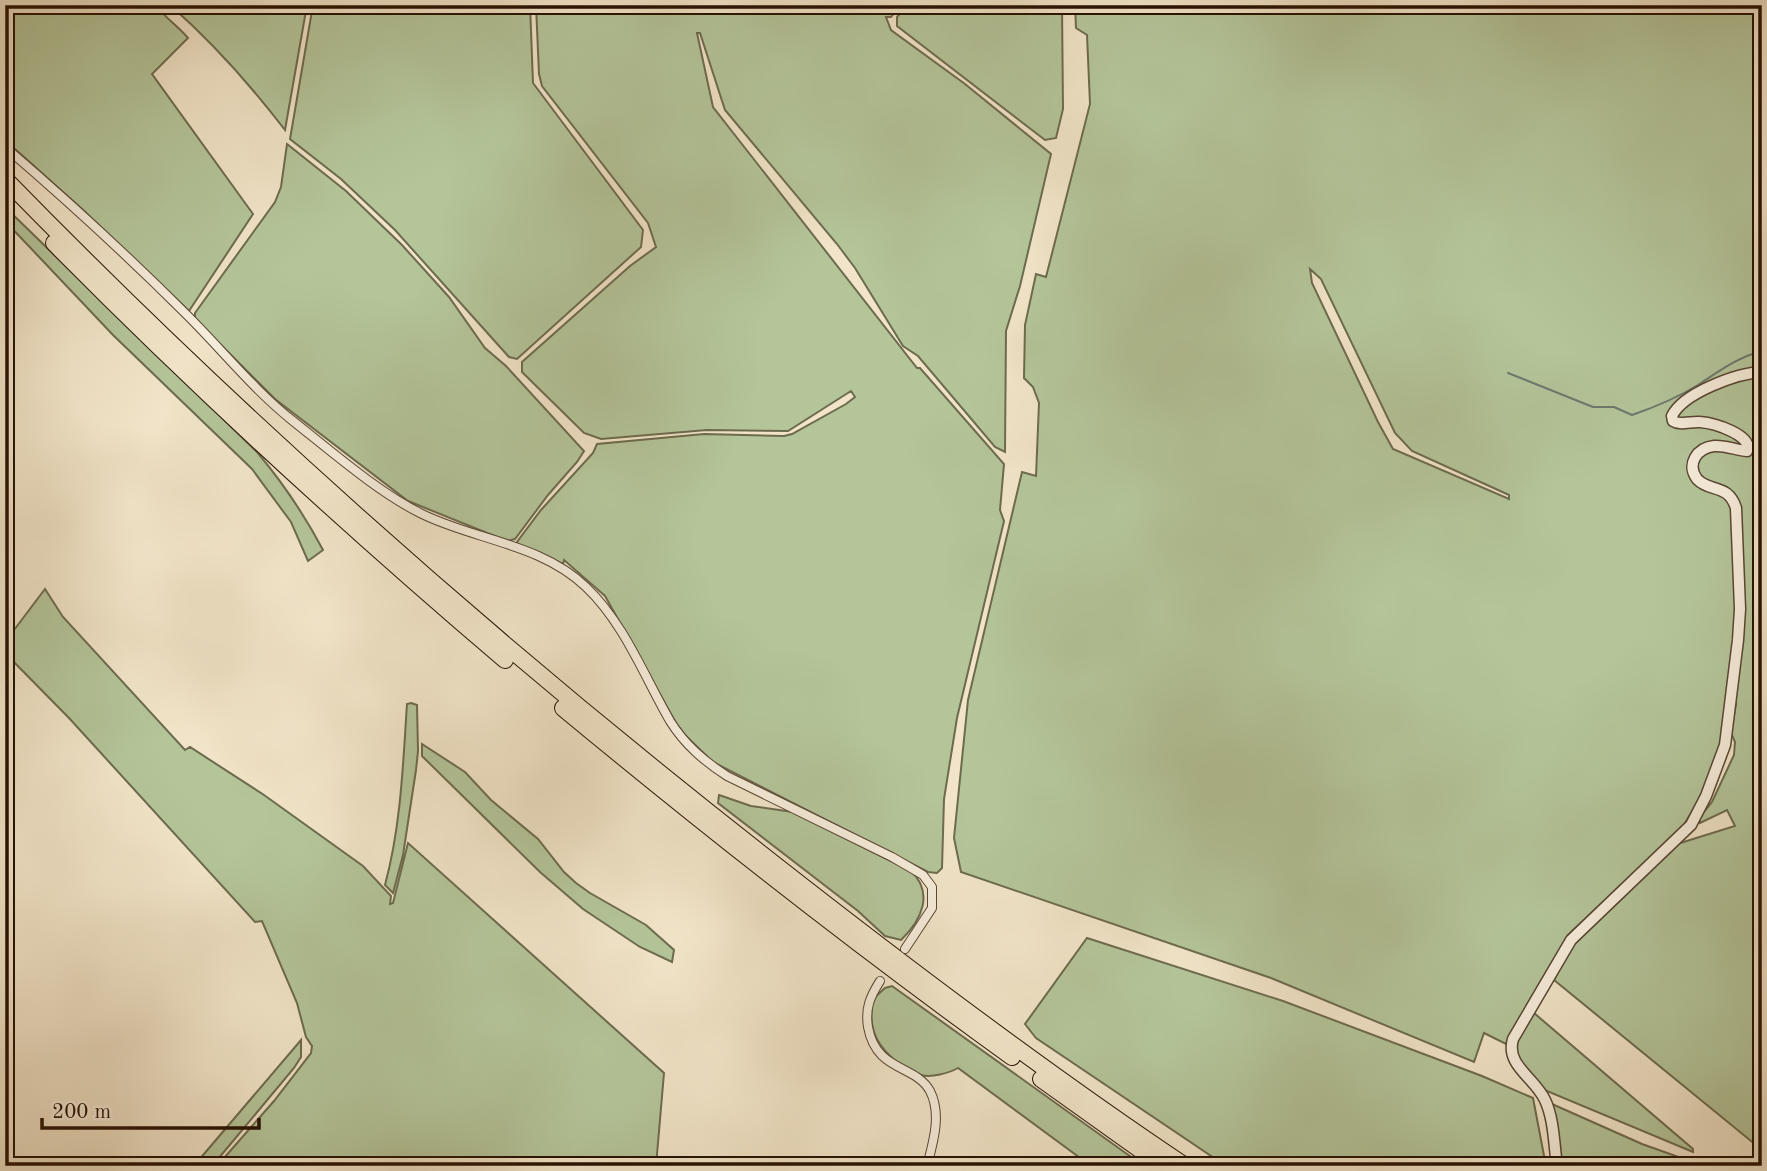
<svg xmlns="http://www.w3.org/2000/svg" width="1767" height="1171" font-family="'Old Standard TT',serif">
<rect width="100%" height="100%" fill="#f1e4c8"/>
<filter id="stains"><feTurbulence type="fractalNoise" baseFrequency=".00286" numOctaves="4"/><feColorMatrix values="0 0 0 0 .2 0 0 0 0 .09 0 0 0 0 .02 0 0 0 .5 -.17"/></filter>
<radialGradient id="worn" r=".72"><stop offset=".6" stop-color="#630" stop-opacity="0"/><stop offset="1" stop-color="#630" stop-opacity=".3"/></radialGradient>
<path fill="#b4c59a" stroke="#6d6b4e" stroke-width="2" fill-rule="evenodd" d="M5,5H156C165,18 178,26 188,38L152,74L253,214L189,311L82,209L5,140Z
M170,5H307L285,130C252,87 211,41 170,5Z
M313,5H530L533,83L643,230L641,247L517,359L509,357L395,230L341,179L290,139Z
M536,5H901L891,17H886L891,30L965,84L1051,154L1020,286L1006,331L1005,452L995,447L918,356L903,346L855,268L837,244L725,110L700,33H697L713,107L917,368H920L1004,464L1000,510L1004,521L957,718L944,799L942,868L937,873L928,872L713,762L686,736L676,723L605,596L564,560L563,564L518,545L517,542L541,510L593,453L597,444L704,434L784,436L792,434L846,404L855,397L851,391L788,431L707,430L601,439L584,433L522,372V362L630,266L656,247L648,223L542,86L539,74Z
M907,5H1062L1063,109L1056,138L1045,140L897,26V17Z
M1075,5H1762V1150L1554,980L1574,940L1674,845L1735,826L1727,810L1700,823L1699,818L1712,802L1734,755L1735,742L1731,733L1736,704H1733L1721,750L1707,786L1682,828L1568,935L1506,1044L1484,1033L1474,1062L1271,978L961,872L954,838L968,700L1022,472L1036,476L1039,403L1033,387L1024,378L1025,325L1036,274L1046,277L1090,104L1087,35L1076,28ZM1310,269L1321,279L1395,433L1412,451L1509,495V499L1393,449L1378,422L1312,283Z
M287,144L346,191L402,245L449,297L485,348L506,366L584,451L577,462L548,495L515,539L507,541L408,501L275,399L195,319V313L275,202L281,187Z
M5,207L257,452C283,483 304,514 323,550L308,561L291,522L252,469L113,335L5,221Z
M45,589L63,617L185,750L190,747L264,795L363,866L391,896L390,904L393,903L408,843L664,1073L656,1166H217L274,1101L311,1053L312,1046L306,1037L297,1003L262,921L255,922L69,718L5,653V642Z
M411,703L417,705L418,751L416,770L403,855L393,893L385,885C401,826 403,764 407,704Z
M422,744L465,772L491,800L538,839L564,872L576,883L590,893L646,925L674,950L672,962L640,947L583,909L540,872L422,756Z
M719,795L751,806L793,812L911,871C934,893 922,920 901,940L885,936L858,911L718,803Z
M1087,938L1283,1001L1482,1076L1533,1098L1546,1166H1226L1036,1038L1025,1024Z
M892,986L1134,1159L1138,1158L1149,1166H1091L958,1068C949,1073 931,1078 921,1075C903,1071 879,1049 874,1032C870,1021 871,1010 873,999L885,988Z
M1534,1013L1693,1149V1152L1542,1089L1519,1062L1515,1044L1517,1038Z
M301,1040V1057L294,1068L218,1159L210,1166H203L198,1161Z
M1552,1104L1642,1144L1690,1161L1694,1166H1562Z"/>
<g fill="none" stroke-linecap="round" stroke-linejoin="round">
<path stroke="#6c7970" stroke-width="2" d="M1508,373L1593,407H1614L1632,415C1655,407 1677,398 1698,385C1718,372 1738,357 1762,351"/>
<g stroke="#594634" stroke-width="10">
<path id="minor" d="M5,147C68,201 129,257 188,316C223,351 255,391 293,421C331,451 379,493 422,514C475,540 542,544 586,587C624,623 644,676 670,721C685,745 704,761 727,776L892,857L923,875L932,887V908L905,949
M880,981C870,997 865,1008 868,1027C876,1072 915,1064 930,1091C942,1114 933,1143 927,1166"/>
</g>
<g stroke="#594634" stroke-width="13">
<path id="tertiary" d="M1557,1166C1554,1145 1554,1119 1545,1100C1535,1078 1505,1065 1513,1039L1571,940L1691,825L1706,796L1725,745L1738,640L1740,609L1736,508C1728,483 1710,493 1697,479C1686,464 1697,448 1714,446C1725,445 1736,450 1747,451C1753,435 1714,423 1700,422C1691,421 1681,426 1673,421L1672,416C1683,393 1737,373 1762,372"/>
</g>
<g stroke="#261102" stroke-width="18">
<path id="motorway" d="M5,179C245,425 503,652 773,863C907,968 1043,1071 1185,1166
M54,243C198,389 349,527 505,660
M563,708C709,829 858,946 1012,1057
M1041,1079L1163,1166"/>
</g>
<use href="#minor" stroke="#f6eddb" stroke-width="8"/>
<use href="#tertiary" stroke="#f6eddb" stroke-width="10"/>
<use href="#motorway" stroke="#f1e4c8" stroke-width="16"/>
</g>
<rect width="1767" height="1171" fill="none" stroke="#f1e4c8" stroke-width="28"/>
<rect x="7" y="7" width="1753" height="1157" fill="none" stroke="#261102" stroke-width="3.5"/>
<rect x="14" y="14" width="1739" height="1143" fill="none" stroke="#261102" stroke-width="2"/>
<path d="M42 1118v10h217v-10" fill="none" stroke="#261102" stroke-width="3.5"/>
<text x="52" y="1118" font-size="21" fill="#261102" stroke="#f6eddb" stroke-width="5" paint-order="stroke">200 m</text>
<rect width="100%" height="100%" filter="url(#stains)"/>
<rect width="100%" height="100%" fill="url(#worn)"/>
</svg>
